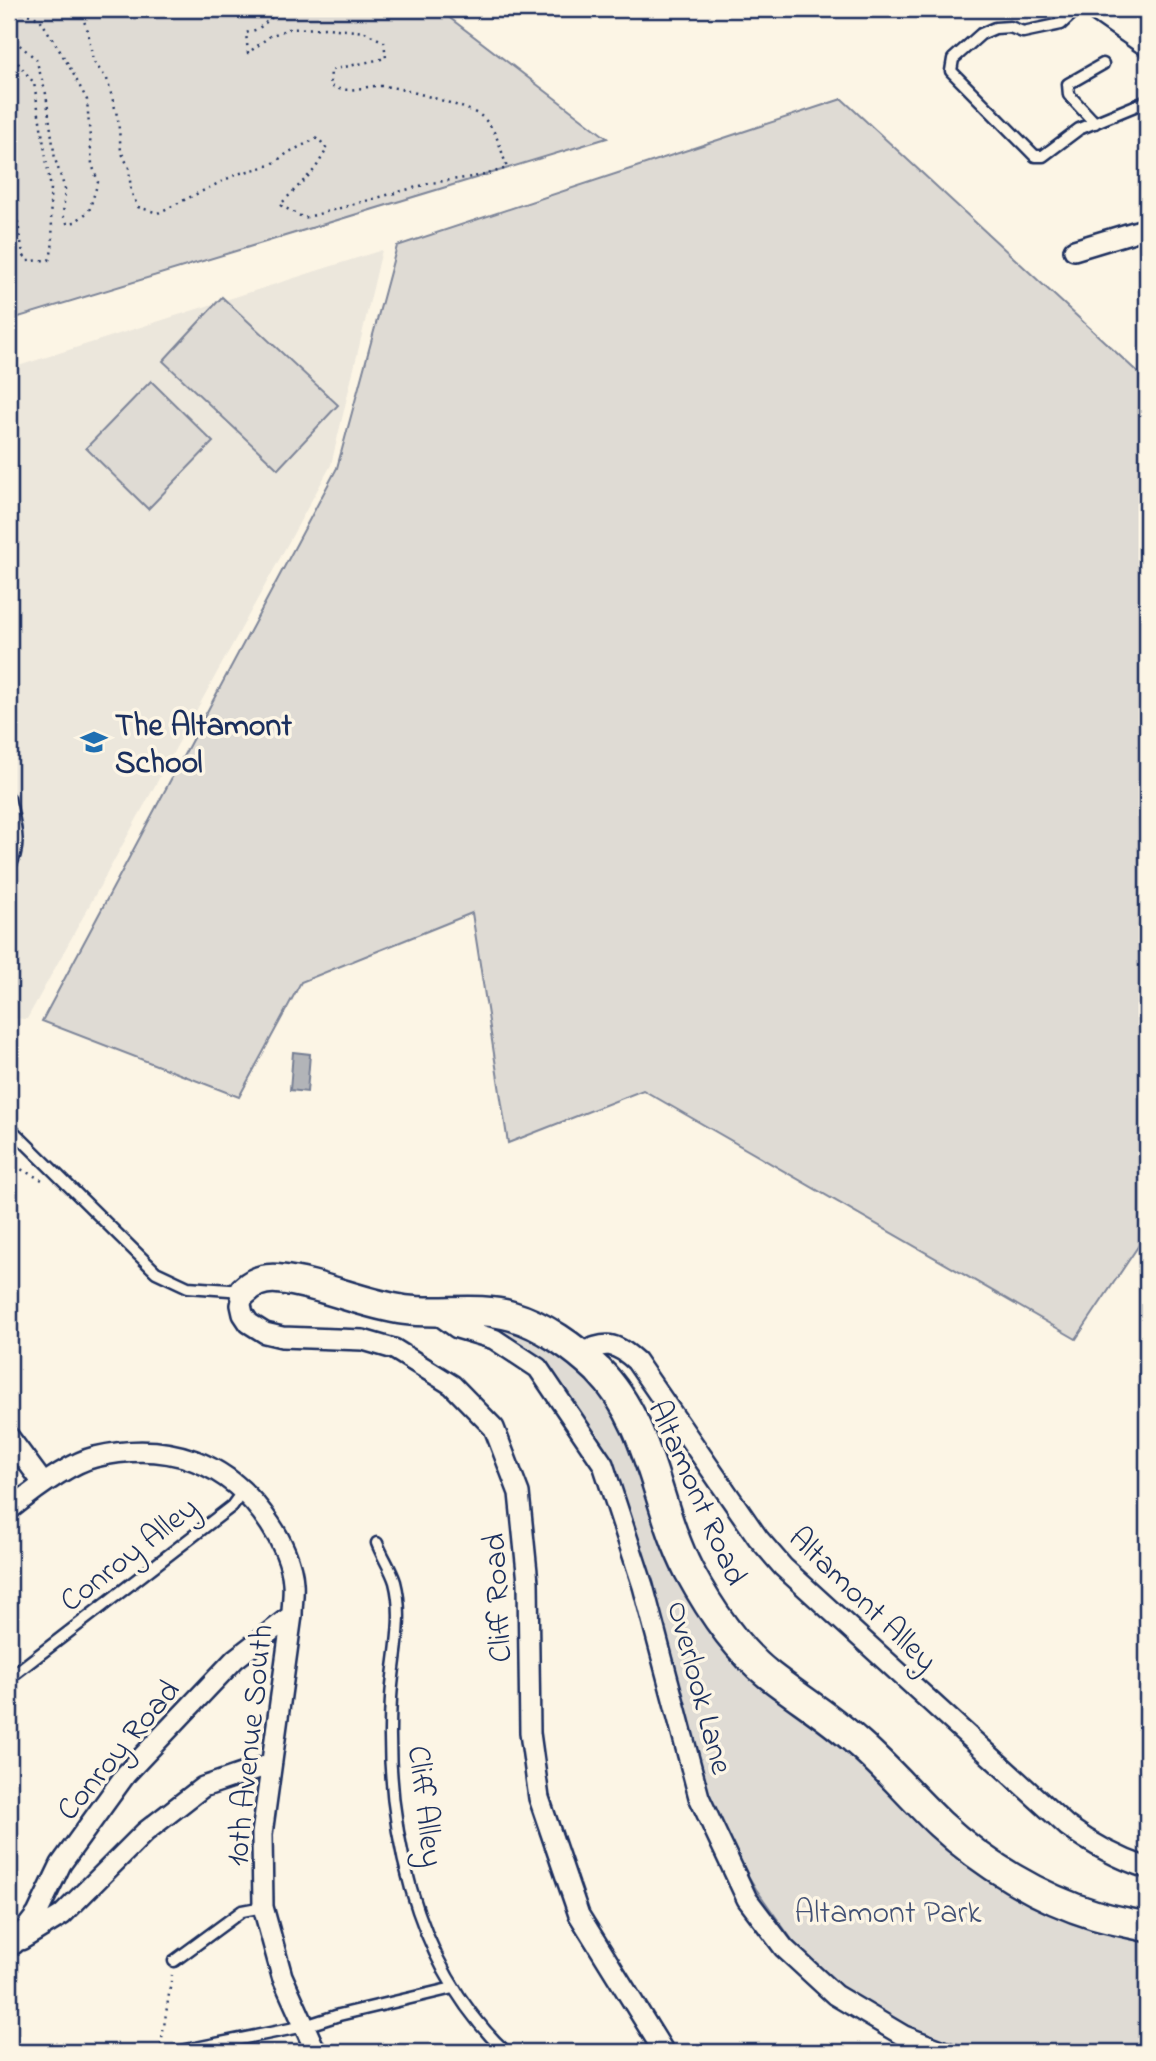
<svg xmlns="http://www.w3.org/2000/svg" width="1156" height="2061" font-family="'Indie Flower',sans-serif">
<rect width="100%" height="100%" fill="#fcf5e5"/>
<filter id="ink" filterUnits="userSpaceOnUse"><feTurbulence type="fractalNoise" baseFrequency=".0143" numOctaves="2"/><feDisplacementMap in="SourceGraphic" scale="14" xChannelSelector="R" yChannelSelector="G"/><feConvolveMatrix kernelMatrix="1 2 1 2 8 2 1 2 1" color-interpolation-filters="sRGB"/></filter>
<g filter="url(#ink)">
<path fill="#ece7dc" d="M382,250L331,465L27,1019L9,1018V369Z"/>
<path fill="#dfdbd4" stroke="#7d8599" stroke-width="2" d="M9,9H438L607,138L9,320Z
M842,99L1147,381V1233L1076,1339L643,1090L508,1143L472,913L301,982L239,1097L42,1021L337,468L397,246Z
M222,297L338,405L278,469L163,361Z
M151,381L213,442L148,509L86,448Z
M462,1319L512,1326L574,1362L603,1395L628,1433L679,1575L918,1817L1147,1937V2052H1036L962,2045L921,2033L878,2010L833,1981L795,1944L756,1889L720,1828L706,1793L657,1616L561,1387Z"/>
<path fill="#b2b4b8" stroke="#767f94" stroke-width="2" d="M293,1052L310,1054L307,1092L290,1090Z"/>
<g fill="none" stroke-linecap="round" stroke-linejoin="round">
<g stroke="#1b2f5e" stroke-width="15">
<path id="lane" d="M1077,9L1061,24L1023,32L1010,27L995,28L981,34L953,59L951,71L1035,156H1043L1079,129L1147,101
M1095,123L1069,95L1068,84L1103,64
M9,798C14,822 23,845 9,868
M9,1127L156,1272L188,1287L243,1291
M377,1543C382,1556 391,1569 395,1582C405,1620 393,1660 391,1698C384,1821 413,1965 506,2052
M9,1678L232,1506L243,1491
M174,1961L242,1911L263,1907
M176,2052L305,2026L339,2015L453,1988"/>
</g>
<g stroke="#1b2f5e" stroke-width="24">
<path id="street" d="M1074,250L1147,228
M244,1291L241,1305L243,1314L249,1323L265,1333L282,1337L363,1340L394,1349L452,1385L494,1428L519,1493L528,1582L530,1733L539,1798L579,1915L664,2052
M436,1313L457,1328L494,1339L538,1368L603,1464L643,1586L699,1797L747,1899L784,1948L835,1995L904,2036L946,2052
M580,1353C606,1341 615,1342 636,1361L758,1538L783,1567L1067,1826C1093,1845 1117,1858 1147,1868
M9,1437L43,1483
M9,1510C30,1493 69,1463 95,1457C167,1440 229,1461 270,1524C281,1540 292,1563 293,1583C294,1593 292,1604 292,1615L262,1834L263,1907L282,1976L316,2052
M21,1940L62,1915L145,1832L203,1787L271,1764
M14,1944L37,1914L61,1864L126,1774L235,1659L292,1615"/>
</g>
<g stroke="#1b2f5e" stroke-width="33">
<path id="secondary" d="M1101,9L1147,41
M244,1291C253,1282 264,1278 277,1279C321,1283 361,1304 405,1310C441,1315 477,1306 512,1316C543,1325 575,1348 598,1370C652,1424 655,1505 689,1571C709,1608 735,1648 769,1675C797,1697 828,1716 855,1740C886,1766 911,1797 940,1824C983,1864 1039,1898 1095,1915C1112,1920 1130,1923 1147,1927"/>
</g>
<path stroke="#1b2f5e" stroke-width="2.5" stroke-dasharray="2 5" stroke-linecap="butt" d="M79,9L88,31L93,61L107,79L118,119L121,151L129,168L131,192L138,207L158,213L237,174L271,165L289,152L318,138L327,149L315,169L280,205L304,218L431,183L485,175L507,168C501,150 497,129 481,116C469,107 397,86 382,86C362,85 351,95 330,86L331,70L386,58L384,42L365,32L328,28L288,29L270,36L248,53L246,33L258,29L282,9
M9,36L36,59L46,94L55,159L65,189L63,215L67,223L75,222L89,211L98,182L92,164L87,100L68,64L40,19L14,9
M9,52L34,83L51,189C47,213 58,238 49,260L27,261L23,254L10,174L11,143L9,131
M9,211L12,221L9,253
M9,1163L44,1181
M160,2052L172,1975"/>
<use href="#lane" stroke="#fcf5e5" stroke-width="10"/>
<use href="#street" stroke="#fcf5e5" stroke-width="19"/>
<use href="#secondary" stroke="#fcf5e5" stroke-width="28"/>
</g>
</g>
<defs>
<g id="school-bare" transform="scale(2.1)"><path d="M0-5L7-2L0 1L-7-2ZM-4 1L0 2.5L4 1V4Q0 6-4 4Z" fill="#1f6fb2" stroke="#fcf5e5" stroke-width="2.5" paint-order="stroke"/></g>
</defs>
<g fill-rule="evenodd">
<use href="#school-bare" x="94" y="742"/>
</g>
<g text-anchor="middle" stroke-width="7" stroke-linejoin="round" paint-order="stroke">
<g font-size="32" font-weight="bold" fill="#1b2f5e" stroke="#fcf5e5" text-anchor="start">
<text x="115" y="735">The Altamont<tspan x="115" dy="37">School</tspan></text>
</g>
<g font-size="32" fill="#1b2f5e" stroke="#fcf5e5">
<text transform="translate(699 1492) rotate(66)" y="11">Altamont Road</text>
<text transform="translate(128 1553) rotate(-38)" y="11">Conroy Alley</text>
<text transform="translate(496 1598) rotate(-93)" y="11">Cliff Road</text>
<text transform="translate(864 1598) rotate(44)" y="11">Altamont Alley</text>
<text transform="translate(701 1687) rotate(75)" y="11">Overlook Lane</text>
<text transform="translate(248 1745) rotate(-84)" y="11">10th Avenue South</text>
<text transform="translate(117 1749) rotate(-50)" y="11">Conroy Road</text>
<text transform="translate(427 1806) rotate(83)" y="11">Cliff Alley</text>
</g>
<g font-size="32" fill="#425176" stroke="#fcf5e5">
<text x="888" y="1922">Altamont Park</text>
</g>
</g>
<rect width="1156" height="2061" fill="none" stroke="#fcf5e5" stroke-width="35"/>
<rect x="18" y="18" width="1121" height="2026" fill="none" stroke="#1b2f5e" stroke-width="2.5" filter="url(#ink)"/>
</svg>
